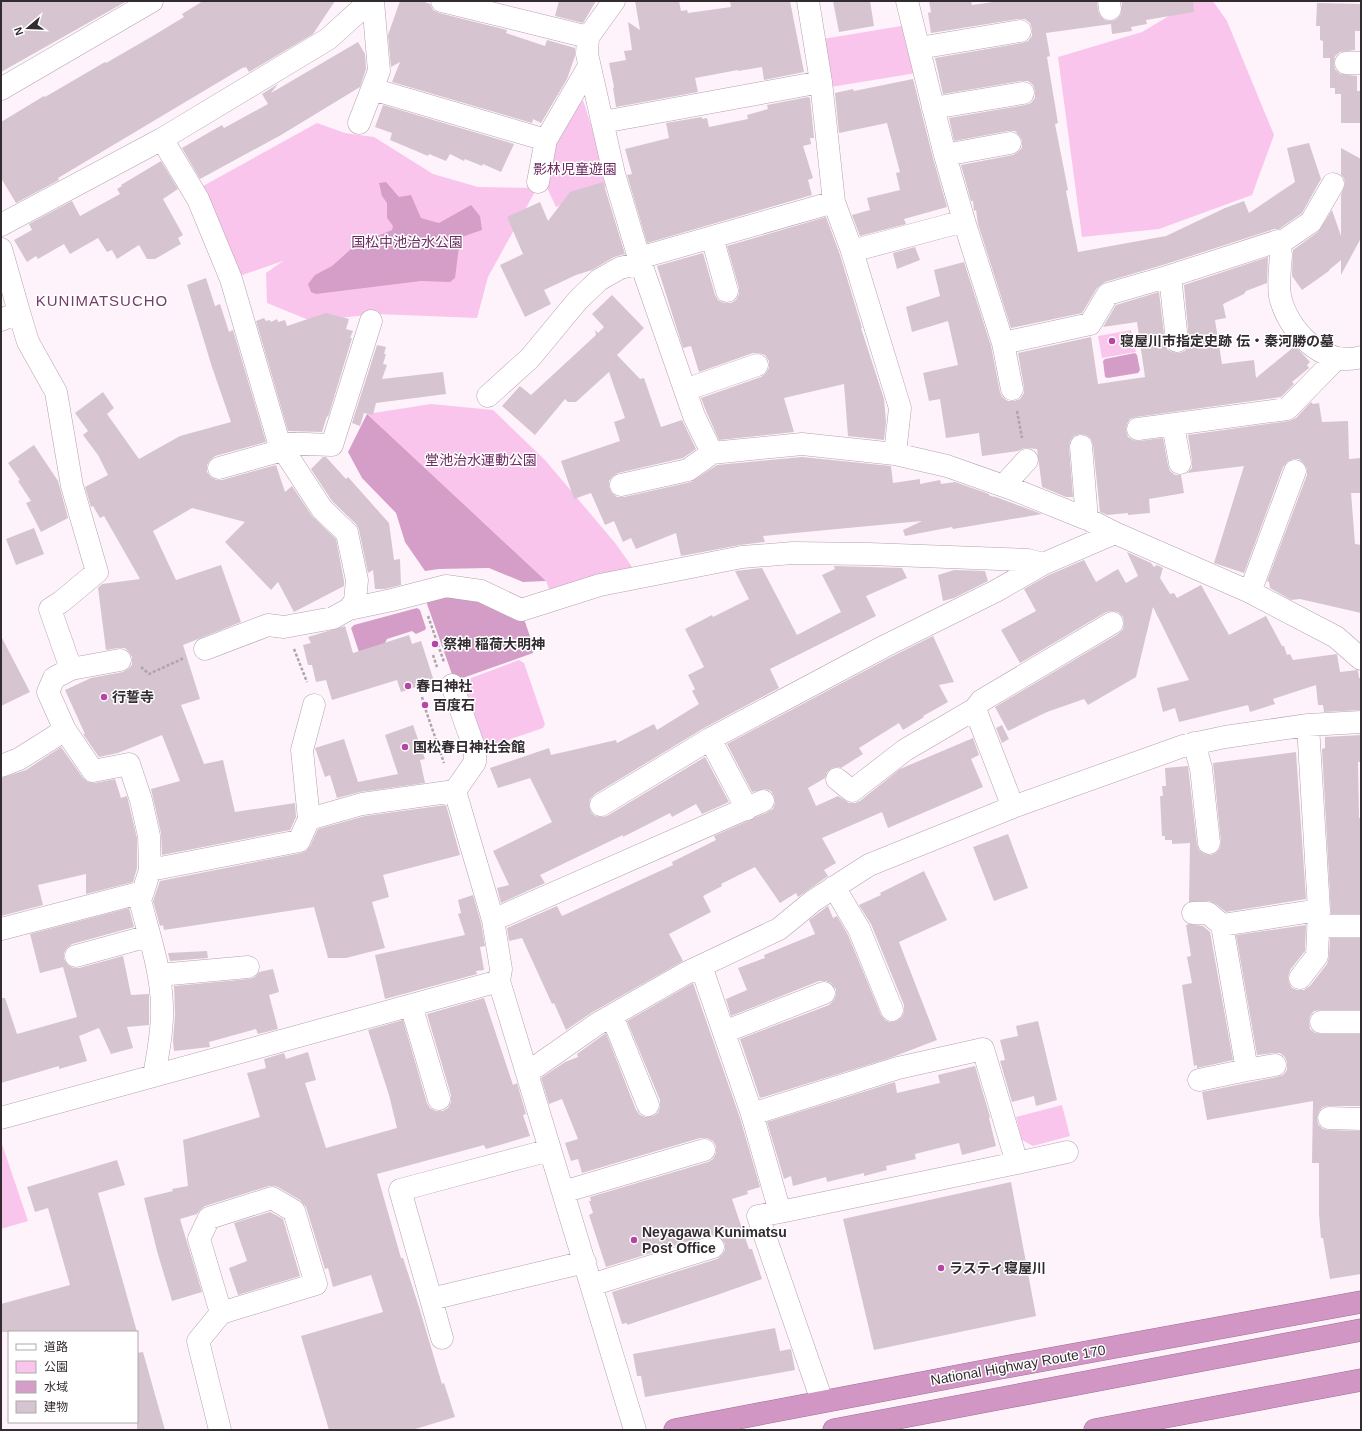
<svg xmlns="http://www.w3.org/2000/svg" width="1362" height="1431" font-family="Helvetica,'Noto Sans JP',sans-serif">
<rect width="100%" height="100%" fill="#fef3fb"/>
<path fill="#fac5ed" d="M1194,1H1213L1227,21L1274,135L1252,195L1159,229L1082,237L1058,57L1142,32Z
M907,25L916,73L831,87L823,39Z
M583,100L610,185L556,207L543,179L553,138Z
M317,123L345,133L374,137L433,174L478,187L537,188L488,277L477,318L376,314L311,321L267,303L266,273L283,261L231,279L194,191Z
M1131,330L1136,352L1102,358L1098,336Z
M431,404L493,410L545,460L616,544L639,577L551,594L546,581L367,414Z
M519,660L524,663L545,724L543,728L485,748L461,685L463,681Z
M1062,1105L1070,1136L1033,1146L1022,1140L1016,1117Z
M1,1141L28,1221L1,1229Z"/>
<path fill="#d49dc7" d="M1135,353L1137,355L1140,370L1138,373L1108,378L1105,377L1103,361L1105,359Z
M448,594L480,598L524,619L534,648L533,653L457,680L453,677L427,604L428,600Z
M417,608L420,610L426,628L425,630L416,634L412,631L387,639L385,643L361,658L351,628L354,625Z"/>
<path fill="#d59ec8" d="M386,182L399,197L411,195L421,218L439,223L471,205L480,216L482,230L456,239L459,247L455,278L450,282L421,281L316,294L311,292L308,284L315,275L332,266L360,241L370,239L392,230L393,226L387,218V203L382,196L379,183Z
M367,414L546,581L523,582L489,568L439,569L425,571L405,542L396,513L362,478L348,452Z"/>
<path fill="#d6c4d1" d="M1,1H127L1,72Z
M203,1H335L313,34L249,72L246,67L244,68V67L58,178L59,180L16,203L1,178V122L44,96L45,97L105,62L106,63L151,37L184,17L182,14Z
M400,1H422L430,4L433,10L439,13L507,30L506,33L545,46L547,40L575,48V56L567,79L541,123L533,119L532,123L392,82L400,62L391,67L388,35Z
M559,1H596L583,23L555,16Z
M635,1H679L681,11L687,10L688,13L731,7L730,1H790L804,72L764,80L762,67L738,71V70L695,78L698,92L616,107L613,88L614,87L609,63L626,60L624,51L632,50L628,22L640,30Z
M833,1H870L874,26L839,32Z
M929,1H971L972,5L1000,1H1097L1098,11L1100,16L1105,20L1111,21L1117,19L1121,14L1122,1H1193L1194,12L1146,20L1147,24L1131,27L1132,31L1112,34L1111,24L1046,33L1050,56L1047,57L1058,123L1055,124L1068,190L1066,191L1078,252L1166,236L1225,208L1244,201L1249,213L1295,182L1287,148L1309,143L1321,179L1302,213L1279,229H1274L1166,264L1105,282L1097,288L1082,313L1011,328L978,224L976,210L974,211L973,201H971L961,165L1013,155L1018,152L1022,148V140L1019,135L1015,131H1008L954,141L949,118L1025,105L1031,103L1035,98V91L1033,85L1028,81H1021L943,94L935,58L1022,43L1028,41L1032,36V29L1030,23L1025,19H1018L931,33L928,13L931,12Z
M1317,3L1361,4V31H1355V50L1340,52L1335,56L1334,63L1335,69L1340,74L1357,76V91H1361V123H1341V94H1335V88H1330V58H1323V41L1320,40V26H1316Z
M358,42L365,54L366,69L360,87L281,135L200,179L182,148L222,125L224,128L268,104L262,94L278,84L271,93Z
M913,79L933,158L947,207L904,219L906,224L860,236L852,215L870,210L867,198L900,190L896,173L900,172L887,123L839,133L835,93L853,89L854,91Z
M808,97L810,98L814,138H810L811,144L803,146L813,178L808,180L812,195L647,243L627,175L632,174L625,149L669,138L666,123L702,117V119L707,118L709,127L748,119L747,115L768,109L767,105Z
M383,105L514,144L501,172L483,164L482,166L465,159L464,161L450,154L446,161L429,154L428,156L390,140L392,133L375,127Z
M1341,148L1361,159V238L1341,275V260L1329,270V271L1302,290L1292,276L1293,250L1318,232L1332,210L1341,236V195L1345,184L1344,178L1341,175Z
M161,161L178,189L163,199L183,235L178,238L181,244L155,259H147L139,245L117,259L112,250L107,252L98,238L70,254L64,244L38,259L36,256L27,262L14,240L32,230L29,224L72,201L80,216L120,194L117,189L122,186L121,185Z
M603,182L625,254L614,257L592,270L576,275L544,290L551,304L525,317L500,265L523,254L507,217L540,202L548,221L570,192Z
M826,217L840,255L862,328H861L884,399L886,422L884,440L848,436L844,384L784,398L794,432L719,440L706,411L701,398L761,377L766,373L769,368V361L765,355L759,353H753L699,372L691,346L683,348L657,266L703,253L715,295L718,300L724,303H731L736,300L739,294V288L727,246Z
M915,247L920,260L897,269L893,253Z
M1268,257L1267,283L1246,291L1244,294L1223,304L1226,318L1215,320L1222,364L1254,360L1256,378L1295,346L1310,362L1307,365L1309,368L1292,382L1294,384L1281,397L1136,417L1130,419L1127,424L1126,430L1128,437L1133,440L1139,441L1163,438L1168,465L1170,471L1175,475H1181L1184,493L1149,499L1150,513L1128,515V513L1107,515L1100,512L1093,445L1091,439L1086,435L1080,434L1074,436L1070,441L1069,447L1073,497H1066L1042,487L1037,449L1024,448L1018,451L982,456L979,433L946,438L940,399L929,401L923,373L958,365L948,321L912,332L906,307L940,296L934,270L964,262L991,346L1000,392L1002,397L1008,401H1014L1020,399L1024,393V387L1018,353L1091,337L1098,384L1145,377L1137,322L1103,327L1116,305L1159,292L1165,343L1167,349L1172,352L1179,353L1185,351L1188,346L1189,340L1184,285Z
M206,278L215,306L220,304L229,332L233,330L266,442L215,456L210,460L207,465V472L211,477L216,480H222L276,465L285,492L292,486L312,516L336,539L344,581V586L294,612L278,582L271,590L225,542L245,522L192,508L153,531L176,580L221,565L241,622L183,645L200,699L181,705L204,764L223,760L235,812L295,803L296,817L290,830L162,855L161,833L151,789L180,781L162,735L118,753L99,757L83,734H85L65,690L91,678L123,672L128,669L132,665V657L129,652L125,648H118L106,650L98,588L102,584L140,579L104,516L100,518L93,506L91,507L85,487L108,475L98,455L83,435L88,431L75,413L103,392L114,408L107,414L139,459L180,436L231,422L212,367L187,285Z
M612,295L644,328L617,355L640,379L644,378L661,427L682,420L696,449L683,458L618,473L613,476L609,481V487L612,493L617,497H624L691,482L717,465L802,457L891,466L893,483L920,479V484L940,480L941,484L955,482L989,494L990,496L996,497L1042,514L953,529L952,527L905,536L903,530L922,521L763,536L765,542L740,545L681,556L676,533L636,549L631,538L623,542L614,521L605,525L591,493L574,499L561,461L620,441L614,422L625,418L609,372L576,402H568L565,399L535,435L502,406L520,386L531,395L596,335L595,330L598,333L604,327L592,314Z
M326,313L349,319L346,329L353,331L350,338H352L328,417L327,416L322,432L288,431L256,321L264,318L266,321L270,320L271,322L277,319L278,322L285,320L287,326Z
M377,345L386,347L384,354H386L383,364L387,365L382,379L443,372L446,394L376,403L373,415L364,413L360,426L352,423Z
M1311,402L1313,404L1319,403L1322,422L1348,421L1349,459L1361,458V493H1351L1355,544L1361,545V613L1300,599L1291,600L1270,588L1269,582L1267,581L1307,475V469L1304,463L1299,459H1293L1287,462L1283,467L1244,573L1214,563L1244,466L1187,473L1192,468V461L1188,435L1289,421L1296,418Z
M34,445L58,481L68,518L41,532L26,503L31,501L18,481L20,480L8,463Z
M323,457H326L346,479L348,477L389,523L394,560L400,559L401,585L385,589H375L373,570L368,573L359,530L356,524L332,501L311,469Z
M34,528L44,554L16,565L6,539Z
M1127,552L1151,563L1154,567L1157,565L1163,568L1160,578L1170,594L1174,593L1177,598L1201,585L1229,635L1266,616L1282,646H1284L1287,655L1290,654L1293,660L1337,654L1340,672L1357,670L1358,671L1359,678H1361V710L1324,712L1323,705H1318L1316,685L1273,699L1275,704L1250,712L1248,705L1179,722L1175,708L1163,712L1157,688L1189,680L1153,607L1136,677L1088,705L1084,699L1047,712L1008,731L995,707L1118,634L1123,629L1124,623L1123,617L1118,612L1112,611L1106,612L1020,663L1001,630L1036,611L1024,589L1049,575L1084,560L1096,582L1118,569L1126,583L1138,576Z
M834,566L902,568L907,578L866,596L876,616L770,669L779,688L704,728L595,794L590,799L589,806L591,812L595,816L602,817L607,816L705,757L729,802L702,814L696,804L672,817L670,813L623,837V835L540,875L545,883L501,903L497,888L509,885L493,851L552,822L530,778L498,788L490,768L549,748L551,755L616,740L617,743L654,724L657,730L699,704L692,691L695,689L688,675L704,667L685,629L712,615L713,617L749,599L735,571L762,568L797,635L841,612L822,575L835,569Z
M954,570L985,571L988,581L954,598L943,601L938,575Z
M345,626L353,653L409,635L412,644L421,641L434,681L401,692L397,680L332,700L326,680L316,682L312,665H308L303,645L311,643L308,637Z
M1,636L30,692L1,706Z
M933,636L954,682L939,685L948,702L923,716L924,717L903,730L899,723L859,748L863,754L841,768L838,767L832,768L827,772L825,778L808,788L816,806L838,796L849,803H855L860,801L900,769L973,738L979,755L971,759L983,787L888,828L882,812L822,838L836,863L824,870L828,876L798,897L796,893L780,903L755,867L721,884L722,886L703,896L711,912L669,934L683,961L591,1013L566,1030L554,1003L552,1004L522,938L509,941L507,928L557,906L562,916L673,865L672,862L716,840L714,836L768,812L773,809L775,803L774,796L771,791L765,789L752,792L727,744L891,657Z
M413,725L425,759L420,760L425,783L360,792L337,798L330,775L325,777L315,748L344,739L358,782L398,774L385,735Z
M1002,725L1009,739L1002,743L996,728Z
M1361,735V762H1358L1359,818H1361V914H1331L1322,749L1325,748V737Z
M61,747L83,778L88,782L95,783L115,779L121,798L127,796L137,838V868L133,882L86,894V874L38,885L43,905L1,916V778L26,770Z
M1296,752L1306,899L1226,912L1216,904L1209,901L1189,902L1190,843L1172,844V840H1165V836H1162L1160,796H1163L1162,786H1166L1165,768L1188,766L1197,845L1199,850L1204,854L1211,855L1216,853L1220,848L1221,842L1213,763Z
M446,805L460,855L383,875L389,897L372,902L385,948L346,958H328L314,907L164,930L163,925L160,926L153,901L160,881L301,853L306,851L310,846L318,829L365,816Z
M1008,834L1028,888L994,901L973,847Z
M924,871L947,920L899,942L937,1040L890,1058L760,1098L740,1039L829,1005L834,1000L836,995V989L831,983L826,981H819L731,1016L726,999L747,990L738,968L765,958L764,955L815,934L809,920L828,906L833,918L837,916L848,935L881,1015L885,1020L890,1022L897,1021L902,1017L904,1012V1005L871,924L859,905L881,895L880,893Z
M473,895L481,923L485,946L480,947L484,970L476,971L477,974L385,999L375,955L465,935L458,914L461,913L458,900Z
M129,908L134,927L72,944L67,948L64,953V959L68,965L73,968H79L123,956L131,995L149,994V1025L127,1027L133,1048L111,1054L99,1028L79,1036L87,1061L59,1069V1066L1,1083V998H5L17,1034L77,1017L63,967L40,973L30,934Z
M1189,924L1203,926L1210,932L1233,1060L1197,1068V1065L1194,1066L1182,985L1192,983L1187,957L1191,956L1186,925Z
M1306,925L1305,951L1290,970L1288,977L1289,983L1292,988L1298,990H1304L1310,986L1327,964L1329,957L1330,938H1361V1010H1321L1314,1011L1310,1016L1309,1022L1310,1029L1315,1033L1321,1034H1361V1106H1329L1323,1107L1319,1111L1317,1117L1318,1124L1323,1129L1329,1130L1361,1131V1274L1330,1279L1323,1238H1321L1319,1214V1163H1312L1313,1101L1207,1120L1202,1092L1277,1077L1283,1075L1287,1070V1062L1285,1057L1280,1053H1273L1257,1055L1236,935Z
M207,951L208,958L170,961L168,953Z
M273,969L279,992L269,995L278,1029L258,1034L256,1029L209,1042L210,1047L174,1051L173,1040L175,1015L174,986L249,979L255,977L259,972Z
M693,983L740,1118L760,1187L747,1191L748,1194L732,1199L749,1249H752L762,1279L717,1295L627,1325V1323L622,1324L612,1292L717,1259L722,1255L725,1250V1244L721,1238L715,1235H709L606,1267L589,1215L593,1213L589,1201H591L590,1197L708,1162L713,1159L716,1153V1146L713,1141L707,1138H700L582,1173L578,1159L571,1161L565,1143L578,1139L562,1099L549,1104L541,1078L565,1062L578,1057L577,1054L606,1033L636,1110L640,1115L646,1117L653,1116L658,1113L660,1107V1100L627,1021Z
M484,998L513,1085L517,1083L526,1114L523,1115L530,1136L486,1149L484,1145L377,1174L401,1258H403L419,1307L442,1384L444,1383L455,1417L412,1430H329L301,1336L383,1312L371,1275L333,1287L328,1268L325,1269L306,1207L300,1200L278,1187L274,1186H269L205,1206L201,1209L197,1214L180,1219L202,1292L172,1301L157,1251L144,1198L173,1191L172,1189L188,1186L183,1140L260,1117L247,1073L266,1068L264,1059L284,1053L286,1059L308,1052L316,1080L305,1083L326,1148L397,1128L389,1095L368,1030L403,1020L427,1103L430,1108L436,1111H443L448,1108L451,1102V1095L427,1014Z
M1038,1021L1057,1100L1036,1106L1034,1096L1012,1102L1000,1061L1005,1060L1000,1040L1018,1036L1016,1026Z
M975,1066L990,1117L989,1118L996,1146L962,1155L959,1143L915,1154L916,1159L886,1166L887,1170L864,1176V1173L827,1182L826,1177L793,1186L791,1176L784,1179L767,1122L895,1082L897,1093L940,1083L938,1075Z
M117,1160L125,1185L98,1193L137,1332H1V1304L70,1285L48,1208L35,1212L27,1187Z
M1011,1182L1036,1316L874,1350L843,1219Z
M270,1212L283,1219L300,1276L238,1295L229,1268L247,1261L234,1223Z
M775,1328L780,1351L791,1349L795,1370L645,1397L641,1376H637L633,1354Z
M143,1352L165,1430H137V1353Z"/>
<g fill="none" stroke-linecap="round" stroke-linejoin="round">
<g stroke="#b3a2ae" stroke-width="23">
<path id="minor" d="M370,1L328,39L162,139L198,199L231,279L279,443L322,509L347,533L357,580L355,601L349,609L392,600L446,586L481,591L521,610L600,585L742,557L793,553L869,554L1028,560L1043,564L1115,533
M442,1L588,37L587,54L614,174L639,258L694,416L712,453L802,444L895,454L947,466L1015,490L1087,519L1115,533L1250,592L1336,637L1361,659
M808,1L821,82L834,202L852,251L900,408L895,454
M1109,1L1110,9
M588,37L614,1
M919,48L1020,31
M1346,63H1361
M1,89L152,1
M372,89L546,140
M933,108L1023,93
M603,122L821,82
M359,123L379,71L373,1
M945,155L1010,143
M538,182L546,140L589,66
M964,221L1003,343L1090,324L1108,294L1170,276L1278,241C1279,246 1281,251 1281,256C1280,269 1278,283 1280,296C1287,330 1324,368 1361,357
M1,225L162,139
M712,237L727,291
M1279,244L1311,222L1333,184
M1,249L19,312L1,320
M852,251L964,221L945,155L907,1
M639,258L834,202
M1170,276L1177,341
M19,312L28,342L56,392L72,486L97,572L61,602L50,609L71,669
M1003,343L1012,389
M685,390L757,365
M488,396L530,358L578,300L599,280L620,268L641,263
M1173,425L1180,463
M1138,429L1287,409L1337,358
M279,443L332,445L371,321
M1081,446L1087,519
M219,468L283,450
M621,485L688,470L712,453
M1004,485L1027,460
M1250,592L1295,471
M205,649L268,625L284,627L333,618L349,609
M120,660L71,669L54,678L48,692L65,730L93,771L129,764L141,800L149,836L150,870
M975,709L1013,807
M710,739L747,809
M1194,743L1201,768L1209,843
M1,766L19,759L65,730
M837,779L852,791L905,750L975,709L981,701L1112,623
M455,791L493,920L501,969L499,981
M601,805L710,739L885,646L996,591L1043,564
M309,819L302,750L314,705
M834,887L859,929L892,1010
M143,892L140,900C149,935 161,970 162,1006C163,1029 158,1053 154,1076
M1193,913H1208L1222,925
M493,920L763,801
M1319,926H1361
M1,929L143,892L150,870L299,841L309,819L362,804L455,791L475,762V750L452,685
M76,956L149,936
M701,966L752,1114
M159,975L248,967
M1300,978L1317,956L1319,910
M411,1005L439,1099
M612,1016L648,1105
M1321,1022H1361
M724,1032L824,993
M1247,1070L1275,1065
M526,1071L537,1066L597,1024L686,973L779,929L813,901L869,865L1013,807L1183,746L1225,737L1308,725L1361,722
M1199,1080L1247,1070L1222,925L1319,910L1308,725
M1,1118L499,981L635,1430
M1329,1118L1361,1119
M1017,1163L1067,1152
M563,1192L704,1150
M780,1212L752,1114L898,1068L983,1049L1017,1163L780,1212L758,1216L822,1401
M591,1285L713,1247
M431,1299L585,1262
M442,1338L400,1190L550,1150
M220,1430L198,1341L221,1313L316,1284L294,1211L272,1198L209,1218L199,1239L221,1313"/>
</g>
<g stroke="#9a7191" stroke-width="23">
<path id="highway" d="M675,1430L1000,1368L1361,1302
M834,1430L1361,1330
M1095,1430L1361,1380"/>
</g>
<path stroke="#aea5ac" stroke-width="2.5" stroke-dasharray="3 2" stroke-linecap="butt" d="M1017,411L1022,438
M428,616L444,662
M294,649L307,682
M433,655L437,667
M141,667L149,674L184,658
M420,691L429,688
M422,697L424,704
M424,705L444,763"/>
<use href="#minor" stroke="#fff" stroke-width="22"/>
<use href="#highway" stroke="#d296c5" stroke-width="22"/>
</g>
<g fill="#b646a3" stroke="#fff" stroke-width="1.5">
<circle cx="1112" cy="341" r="4"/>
<circle cx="435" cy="644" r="4"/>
<circle cx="408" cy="686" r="4"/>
<circle cx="104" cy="697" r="4"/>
<circle cx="425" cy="705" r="4"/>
<circle cx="405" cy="747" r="4"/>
<circle cx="634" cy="1240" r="4"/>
<circle cx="941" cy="1268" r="4"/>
</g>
<g text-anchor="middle" stroke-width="3" stroke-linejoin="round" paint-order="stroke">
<g font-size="14" fill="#6c2b60" stroke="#fff">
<text x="575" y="174">影林児童遊園</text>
<text x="407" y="247">国松中池治水公園</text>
<text x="481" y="465">堂池治水運動公園</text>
</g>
<g font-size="14" font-weight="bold" fill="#322b30" stroke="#fff" text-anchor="start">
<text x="1120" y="346">寝屋川市指定史跡 伝・秦河勝の墓</text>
<text x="443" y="649">祭神 稲荷大明神</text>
<text x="416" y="691">春日神社</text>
<text x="112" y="702">行誓寺</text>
<text x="433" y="710">百度石</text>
<text x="413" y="752">国松春日神社会館</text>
<text x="642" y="1237">Neyagawa Kunimatsu<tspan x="642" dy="16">Post Office</tspan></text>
<text x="949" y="1273">ラスティ寝屋川</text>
</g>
<g font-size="14" fill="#322b30" stroke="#fff">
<text transform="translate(1018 1365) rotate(-10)" y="5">National Highway Route 170</text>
</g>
<g font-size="15" letter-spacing="1" fill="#743c69" stroke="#fff">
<text x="102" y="306">KUNIMATSUCHO</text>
</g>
</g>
<rect width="1362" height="1431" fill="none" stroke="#322b30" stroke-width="4"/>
<rect x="8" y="1331" width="130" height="92" fill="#ffffff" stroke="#adaaac"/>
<rect x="16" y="1344" width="20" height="6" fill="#ffffff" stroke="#adaaac"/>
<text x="44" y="1351" font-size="12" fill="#322b30">道路</text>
<rect x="16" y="1361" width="20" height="12" fill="#fac5ed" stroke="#adaaac"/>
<text x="44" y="1371" font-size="12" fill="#322b30">公園</text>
<rect x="16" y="1381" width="20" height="12" fill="#d59ec8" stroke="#adaaac"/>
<text x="44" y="1391" font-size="12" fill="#322b30">水域</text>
<rect x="16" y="1401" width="20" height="12" fill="#d6c4d1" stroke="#adaaac"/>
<text x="44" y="1411" font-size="12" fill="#322b30">建物</text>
<g transform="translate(28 28) rotate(251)" stroke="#ffffff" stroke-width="3" paint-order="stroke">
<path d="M0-3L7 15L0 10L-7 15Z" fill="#322b30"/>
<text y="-6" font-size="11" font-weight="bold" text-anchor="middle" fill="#322b30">N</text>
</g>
</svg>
